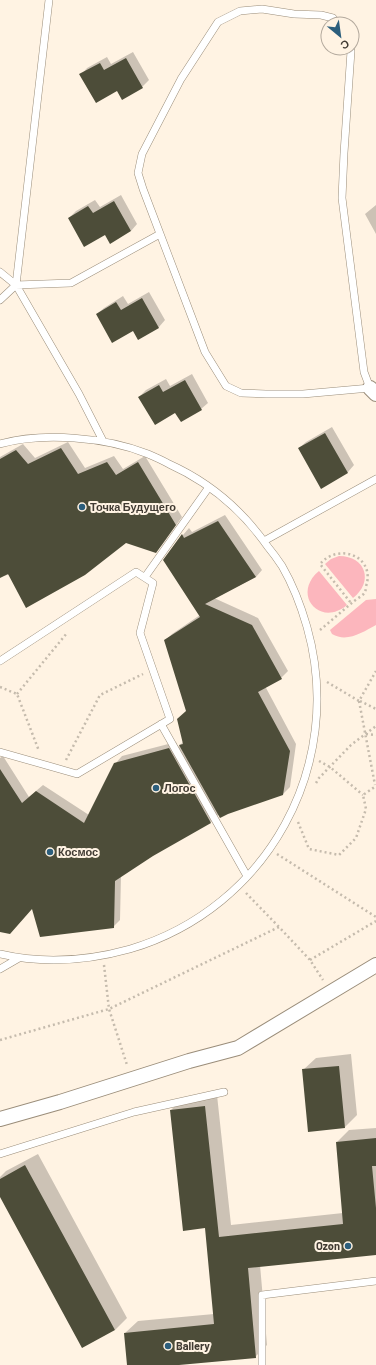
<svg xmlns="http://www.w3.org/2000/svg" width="376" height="1365" font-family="Barlow,sans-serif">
<rect width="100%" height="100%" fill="#fff3e3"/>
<path fill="#fcb6bd" d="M339,556C366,556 374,582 353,598L325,564L331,559Z
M319,571L347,605C320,628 291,594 319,571Z
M376,599V625C363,632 347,643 332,634L330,630L366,600Z"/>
<path fill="#0003" d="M133,52L149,80L142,87L117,90L81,75L87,68L107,57L111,64Z
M121,195L137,224L131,231L105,233L69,218L76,211L95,200L100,207Z
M376,205V234L365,214Z
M149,292L165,320L159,327L138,339L133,330L97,314L104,308L123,296L128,304Z
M192,374L208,403L201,409L176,412L139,397L146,390L166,379L170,386Z
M332,427L354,465L348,472L321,487L299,448L306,442Z
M68,442L85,468L114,456L123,469L145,456L182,517L162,545L155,552L126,542L0,577V457L23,444L35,458Z
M225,515L262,570L256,577L214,598L258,618L288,671L281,678L265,686L296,744L290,787L283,794L219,814L211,822L152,855L121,876L120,920L113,927L32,908L0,931V758L3,756L29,797L43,785L89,815L115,764L122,756L176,742L178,747L183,742L187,710L165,641L172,634L200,615L164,560L183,535L189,528L192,532Z
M351,1054L357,1115L345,1127L303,1070L316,1058Z
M217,1095L231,1225L343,1213L337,1142L349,1130L376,1128V1254L260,1265L267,1345L255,1357L169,1365H128L125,1333L138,1321L214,1314L206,1227L171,1110L183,1098Z
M38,1154L127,1318L115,1330L0,1195V1177L6,1171Z"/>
<path fill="#4d4d39" d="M126,58L143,88L122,100L117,91L96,103L79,74L100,63L104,70Z
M114,201L131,231L110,244L105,235L84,247L68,218L88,206L93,213Z
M142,298L159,328L138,340L133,331L112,343L96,314L116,302L121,310Z
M185,380L202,410L181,422L175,413L155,425L138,397L159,385L163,392Z
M325,433L348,473L321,489L298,448Z
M61,448L78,474L107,462L116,475L138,462L176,525L156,553L126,543L85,575L26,608L8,574L0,578V459L16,450L28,464Z
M218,521L256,577L205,604L252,625L282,679L258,692L290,751L283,795L228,814L220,818L179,745L183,744L177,719L186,711L164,640L200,617L163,560L182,534L184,538Z
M169,748L211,823L153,856L115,881L114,928L40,937L32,909L10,934L0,932V769L22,803L36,791L84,823L114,763Z
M339,1066L345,1128L308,1132L302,1069Z
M205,1106L219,1237L343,1224L336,1142L376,1138V1166H372L376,1208V1255L248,1268L256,1358L179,1365H127L124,1333L214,1324L205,1228L183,1231L170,1110Z
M25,1165L115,1330L82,1348L0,1197V1179Z"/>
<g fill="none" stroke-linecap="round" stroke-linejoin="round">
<g stroke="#9a8d7a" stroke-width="8">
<path id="lane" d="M338,24L333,18L321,15L294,14L262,9L240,11L218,22L181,79L142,154L138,173L143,189L205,352L226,386L241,393L266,394H303L370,388L364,372L342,198L344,153L351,51L350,48
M0,272L16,285L71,283L160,234
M16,285L49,0
M0,300L16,285L79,394L103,441
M0,444C43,432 106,437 148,454C155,457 162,460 169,464C209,482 243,511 268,547C273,553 278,560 282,566C293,585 301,606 307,627C346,765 268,908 130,949C87,961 43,964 0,954
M264,541L376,479
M145,577L209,487
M0,661L136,572L153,583L140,633L170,719L77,774L0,752
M161,724L247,876
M0,969L19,958
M0,1154L134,1112L224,1092
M262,1365V1295L376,1281"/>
</g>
<g stroke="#9a8d7a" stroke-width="16">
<path id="street" d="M370,388L376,394
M0,1119L60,1102L189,1061L238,1048L376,965"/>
</g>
<path stroke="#c5bbad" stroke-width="2.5" stroke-dasharray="2 3" stroke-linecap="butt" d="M320,630C331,621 342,611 353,602C356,599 363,596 365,592C366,590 366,585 367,583C373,555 338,543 320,564L351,603
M327,682L359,701L376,671
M0,687L17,694L39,751
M17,694L67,633
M359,701L375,785
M360,701L376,709
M366,734L376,735
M66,760L100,695L143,674
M319,761L330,767L363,795
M316,783L319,778L351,745L376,726
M298,822L309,849L339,855L356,838L366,809L363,795L376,786
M277,854L376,917
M246,893L279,927
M310,960L376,921
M104,965L109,1009L127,1065
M0,1040L109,1009L279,927L310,960L323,980"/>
<use href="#lane" stroke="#fff" stroke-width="7"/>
<use href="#street" stroke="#fff" stroke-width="14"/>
</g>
<g fill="#2c5e7c" stroke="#fff3e3" stroke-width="1.5">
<circle cx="82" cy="507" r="4"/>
<circle cx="156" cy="788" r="4"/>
<circle cx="50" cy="852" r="4"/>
<circle cx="348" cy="1246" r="4"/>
<circle cx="168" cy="1346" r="4"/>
</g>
<g text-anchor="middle" stroke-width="4" stroke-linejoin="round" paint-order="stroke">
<g font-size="11" font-weight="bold" fill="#413b33" stroke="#fff3e3" text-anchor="start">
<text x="90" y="511">Точка Будущего</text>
<text x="164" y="792">Логос</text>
<text x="58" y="856">Космос</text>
<text x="340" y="1250" text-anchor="end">Ozon</text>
<text x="176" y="1350">Ballery</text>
</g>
</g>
<g transform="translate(340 36) rotate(151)"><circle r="19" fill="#fff3e3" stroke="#b3a99d"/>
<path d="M0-3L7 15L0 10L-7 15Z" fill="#2c5e7c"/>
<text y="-6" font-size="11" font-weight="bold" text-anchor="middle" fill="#413b33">С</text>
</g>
</svg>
